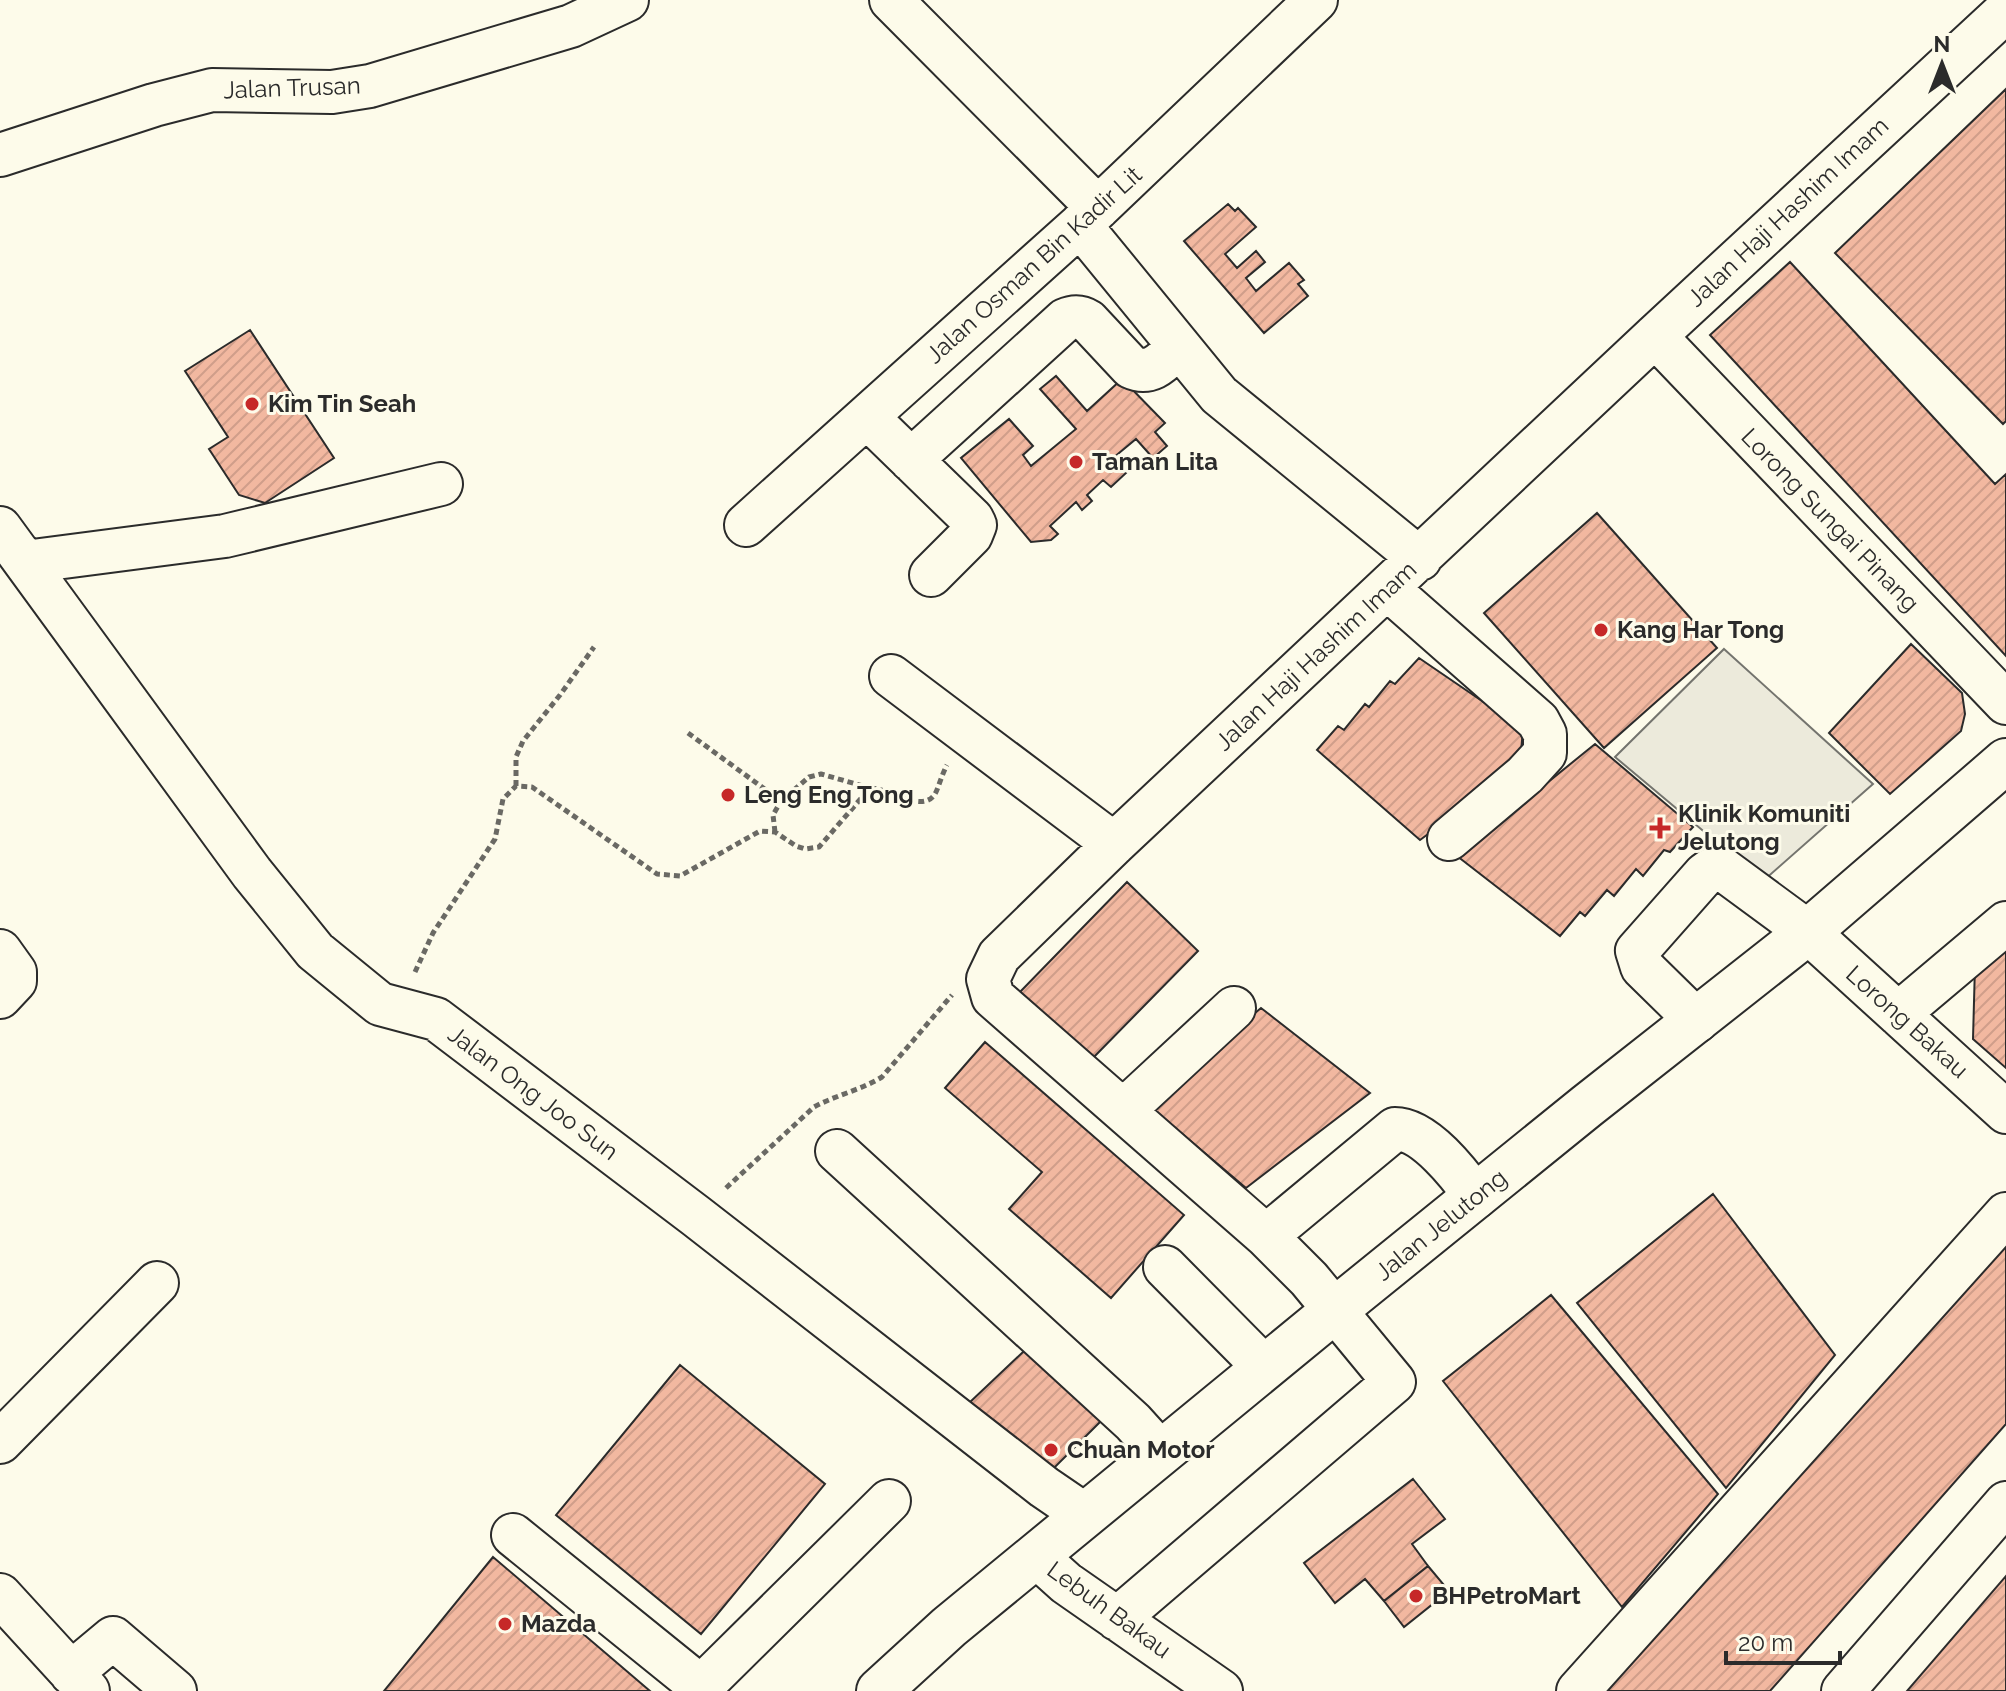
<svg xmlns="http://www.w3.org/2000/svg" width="2006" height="1691" font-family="Raleway,sans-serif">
<defs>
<pattern id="building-hatch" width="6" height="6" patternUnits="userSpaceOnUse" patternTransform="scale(2)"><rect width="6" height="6" fill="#f2b8a0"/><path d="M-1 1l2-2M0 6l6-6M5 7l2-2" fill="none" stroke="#d09e8a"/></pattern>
</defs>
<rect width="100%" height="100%" fill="#fdfbea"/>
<path fill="#eceadb" stroke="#74746e" stroke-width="2" d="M1724,649L1873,784L1763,881L1615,757Z"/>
<path fill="url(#building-hatch)" stroke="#2b2b2b" stroke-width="2" d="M2006,89V421L2003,424L1835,253Z
M1228,204L1235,211L1238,208L1256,227L1225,254L1237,268L1256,251L1265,262L1246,278L1256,291L1289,263L1304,280L1298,284L1308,296L1264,333L1184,241Z
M1790,262L1995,484L2006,474V656L1710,335Z
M250,330L334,458L265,503L239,495L209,449L228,437L185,371Z
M1056,376L1087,411L1122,379L1165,423L1155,432L1167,446L1153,458L1136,439L1113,458L1126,473L1111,487L1103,480L1087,495L1092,501L1082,510L1076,502L1050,526L1058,534L1051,540L1031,542L961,458L1009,419L1033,446L1023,455L1031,466L1076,429L1040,389Z
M1597,513L1717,648L1604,748L1484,613Z
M1911,644L1962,693L1965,714L1961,731L1890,794L1829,733Z
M1419,658L1523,729L1521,752L1509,774L1420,840L1317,750L1338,726L1344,730L1365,704L1369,707L1390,681L1395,684Z
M1595,744L1693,827L1670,852L1664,850L1643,876L1636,869L1614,896L1607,890L1585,916L1580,912L1560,936L1457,856Z
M1127,882L1198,951L1089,1062L1018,994Z
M2006,940V1068L1973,1039L1975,965Z
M1261,1008L1370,1093L1246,1188L1147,1104Z
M985,1042L1184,1215L1111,1298L1009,1209L1042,1172L945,1088Z
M1713,1194L1835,1355L1726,1488L1577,1303Z
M2006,1228V1424L1770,1691H1597Z
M1551,1295L1718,1494L1622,1607L1443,1381Z
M1024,1351L1105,1417L1050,1472L968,1404Z
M680,1365L825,1484L701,1634L556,1515Z
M1413,1479L1445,1519L1412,1544L1428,1566L1384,1601L1365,1579L1335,1603L1304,1563Z
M493,1557L650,1691H384Z
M1428,1566L1449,1591L1404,1627L1384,1601Z
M2006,1576V1691H1907Z"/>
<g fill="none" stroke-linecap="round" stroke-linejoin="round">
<g stroke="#2b2b2b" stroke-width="46">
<path id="minor" d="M891,0L1098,208
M0,155L154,105L212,90L332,92L370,86L571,26L627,0
M1080,225L1219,395L1420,559
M1655,336L2006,703
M867,417L972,519L975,525L971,535L931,575
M911,460L1065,320C1074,316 1080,316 1088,321L1131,367C1152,377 1164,360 1179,346
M746,525L1080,225L1316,0
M0,528L252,873L315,951L380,1004L436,1019L696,1216L1044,1487L1085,1515
M25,562L225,536L441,484
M1388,589L1538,721L1545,734V753L1525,775L1449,839
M891,676L1114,844
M0,951L15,972V981L0,997
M1898,1014L2006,923
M1697,1021L1642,967L1637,951L1705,874L1712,869L1721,868L1808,932L2006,1112
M1124,1110L1234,1008
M837,1151L1133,1422L1161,1453
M1266,1236L1395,1129C1425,1129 1460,1175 1476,1197
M1165,1267L1265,1368
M0,1442L157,1283
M513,1535L701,1687L698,1691
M1036,1556L1066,1583L1221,1691
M0,1595L88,1691
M1117,1619L1394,1382L1309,1279L1266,1236L993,997L988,979L999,956L1114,844L1655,336L2006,11
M71,1673L113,1638L175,1691
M701,1687L889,1501
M1578,1691L2006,1214
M1843,1691L2006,1503"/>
</g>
<g stroke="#2b2b2b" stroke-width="48">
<path id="major" d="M879,1691L949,1627L1335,1310L1587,1106L1808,932L2006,761"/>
</g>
<path stroke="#6a6964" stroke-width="5" stroke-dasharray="6 4" stroke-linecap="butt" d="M688,733L781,801
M516,786V757L523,741L560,695L594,647
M775,832L773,815L781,801L809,777L821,774L870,788
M415,972L433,933L495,839L503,799L516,786L532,787L657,874L680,876L760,831L775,832L796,846L805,849L819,847L870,788C889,788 922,814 935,794C938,789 942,774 947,765
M726,1188L814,1107C836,1095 861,1090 882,1077L952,995"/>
<use href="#minor" stroke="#fdfbea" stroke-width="42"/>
<use href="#major" stroke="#fdfbea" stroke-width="44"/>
</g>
<g fill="#c62828" stroke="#fdfbea" stroke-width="3">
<circle cx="252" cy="404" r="8"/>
<circle cx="1076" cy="462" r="8"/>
<circle cx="1601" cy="630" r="8"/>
<circle cx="728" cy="795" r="8"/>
<path d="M1656 816h8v8h8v8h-8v8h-8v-8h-8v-8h8z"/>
<circle cx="1051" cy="1450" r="8"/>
<circle cx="1416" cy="1596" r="8"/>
<circle cx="505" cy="1624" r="8"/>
</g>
<g text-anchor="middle" stroke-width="6" stroke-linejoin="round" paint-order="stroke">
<g font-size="24" fill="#2b2b2b" stroke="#fdfbea">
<text transform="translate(292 88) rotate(-2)" y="8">Jalan Trusan</text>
<text transform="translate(1788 212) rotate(-43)" y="8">Jalan Haji Hashim Imam</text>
<text transform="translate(1034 265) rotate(-42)" y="8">Jalan Osman Bin Kadir Lit</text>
<text transform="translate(1830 520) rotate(46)" y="8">Lorong Sungai Pinang</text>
<text transform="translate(1316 656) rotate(-43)" y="8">Jalan Haji Hashim Imam</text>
<text transform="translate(1907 1022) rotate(42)" y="8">Lorong Bakau</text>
<text transform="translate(533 1093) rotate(37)" y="8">Jalan Ong Joo Sun</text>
<text transform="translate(1441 1225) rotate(-39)" y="8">Jalan Jelutong</text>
<text transform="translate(1109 1610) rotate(36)" y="8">Lebuh Bakau</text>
</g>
<g font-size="24" font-weight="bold" fill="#2b2b2b" stroke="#fdfbea" text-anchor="start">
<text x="268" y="412">Kim Tin Seah</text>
<text x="1092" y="470">Taman Lita</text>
<text x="1617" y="638">Kang Har Tong</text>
<text x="744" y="803">Leng Eng Tong</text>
<text x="1678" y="822">Klinik Komuniti<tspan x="1678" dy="28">Jelutong</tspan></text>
<text x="1067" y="1458">Chuan Motor</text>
<text x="1432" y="1604">BHPetroMart</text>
<text x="521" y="1632">Mazda</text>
</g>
</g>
<g transform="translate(1942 64)" stroke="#fdfbea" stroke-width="6" paint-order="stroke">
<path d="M0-6L14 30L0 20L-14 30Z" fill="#2b2b2b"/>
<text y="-12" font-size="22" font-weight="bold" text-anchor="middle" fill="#2b2b2b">N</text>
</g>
<path d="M1726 1651v12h114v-12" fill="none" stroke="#2b2b2b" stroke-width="4"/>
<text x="1738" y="1651" font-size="24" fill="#2b2b2b" stroke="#fdfbea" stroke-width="6" paint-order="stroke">20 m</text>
</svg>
